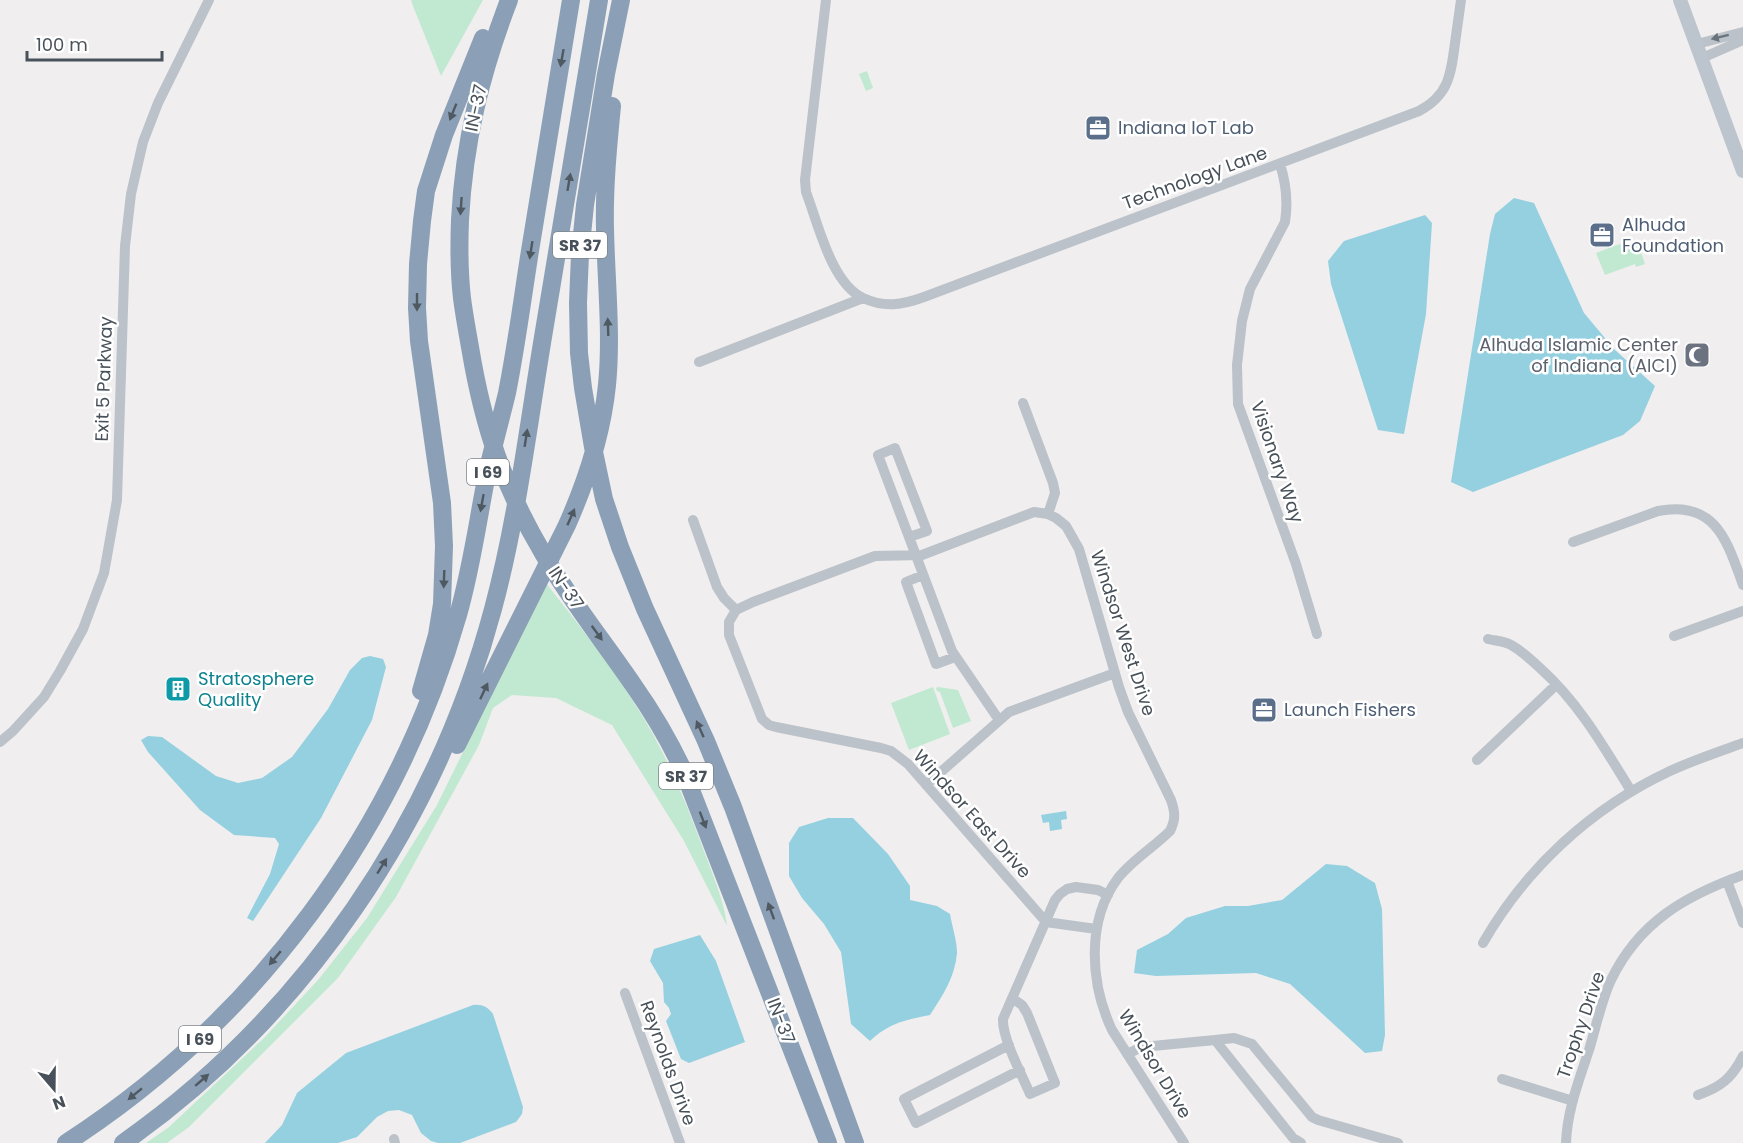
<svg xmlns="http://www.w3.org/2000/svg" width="1743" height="1143" font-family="Poppins,sans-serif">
<rect width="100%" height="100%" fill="#f0eeee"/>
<path fill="#c1e9d1" d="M411,0H483L441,76L413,6Z
M867,71L873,88L866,91L859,74Z
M1633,239L1636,248L1639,247L1645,264L1636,267L1635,264L1605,275L1596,253Z
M546,583C578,624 611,665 638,709C666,753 686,802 704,851C713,876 724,900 727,926L684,841L612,725L556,698L512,695L493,708L479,745L396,897L338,978L189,1127L167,1143H146L169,1127L264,1038L318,980L367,918L437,805Z
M933,687L950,734L909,750L891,703Z
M938,687L958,690L971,721L953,728L940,692L937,691L936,688Z"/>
<path fill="#94d0e0" d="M1514,198L1534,203L1584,313L1615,350L1655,386L1640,421L1623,435L1473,492L1451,482L1490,234L1495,214Z
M1425,215L1432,223L1426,314L1404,434L1378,430L1331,284L1328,261L1344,241Z
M370,656L383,659L386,667L372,720L321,818L253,921L247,918L270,874L279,844L275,838L234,835L200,810L148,752L141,740L148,736L162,737L216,776L238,783L262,778L292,757L328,709L350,670L362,658Z
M1066,811L1067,819L1061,820L1062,829L1050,831L1049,822L1043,823L1041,815Z
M828,818H853L888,854L910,886V900L937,906L950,914C952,926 957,941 957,953C955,977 943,995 930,1015C905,1020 889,1023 870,1041L851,1024L841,952L824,924L802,898L789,876V843L799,827Z
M1326,864L1347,866L1375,883L1382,909L1385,1035L1382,1051L1365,1053L1290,984L1256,973L1156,976L1134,973L1137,950L1168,934L1186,918L1225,906H1248L1282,900Z
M700,935L716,961L745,1042L689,1063L681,1059L666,1021L671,1014L669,1008L664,1002L663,983L650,961L654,949Z
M473,1005C482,1004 488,1007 493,1014L523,1107L522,1114L516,1122L460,1143H438L431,1141L421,1133L412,1115L399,1110L388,1111L377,1117L357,1137L338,1143H265L282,1125L297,1093L346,1053Z"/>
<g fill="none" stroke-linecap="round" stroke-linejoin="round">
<path stroke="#bbc2c9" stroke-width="10" d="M826,0L805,180L806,192C818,223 831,283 863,298
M1697,44L1743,32
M1702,58L1743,40
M1280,164C1286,183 1288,203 1285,222L1250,289L1242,321L1237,365L1238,404L1296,564L1317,634
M699,362L863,298C885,308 902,305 924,297L1419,111C1449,95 1451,74 1455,43C1457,29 1459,14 1461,0
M1023,403L1053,483L1055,493L1048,514L1056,518L1066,526L1079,549L1119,687L1128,712L1171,800C1175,812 1176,819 1170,831C1154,847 1132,860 1118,878C1086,921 1090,983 1112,1030L1184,1143
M895,448L927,531L909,537L878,455Z
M693,520L717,587L724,598L736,610L729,622V635L762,719L769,725L776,727L881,748L891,751L908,764L1046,922L1096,929
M909,537L952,651L999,720
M1573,542L1658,511C1716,500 1727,541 1743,585
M923,575L906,582L936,664L955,657
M736,610L753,602L875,556L922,555L1034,512L1048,514
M1674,636L1743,611
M1488,639C1496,641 1504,641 1511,645C1521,650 1531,660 1540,668C1579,703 1604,747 1631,791
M0,742L13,731L44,697L60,671L83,629L104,573L117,500L125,246L131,194L143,142L158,103L209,0
M1477,760L1556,685
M926,785L1009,712L1115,673
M1727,881L1743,923
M1483,943C1526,868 1591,808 1670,771C1694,760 1718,752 1743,743
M625,993L680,1143
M1012,998L1022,1005L1027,1013L1055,1083L1030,1094C1022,1075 1002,1038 1003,1019L1055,900L1060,894L1067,889L1076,887L1098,890L1108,895
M1215,1040L1234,1038L1252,1044L1312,1117L1318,1120L1398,1143
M1009,1045L904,1099L916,1123L1020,1070
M1127,1054L1142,1047L1215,1040L1293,1138L1301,1143
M1502,1079L1573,1101
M1698,1095C1721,1087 1732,1078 1743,1056
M394,1139L395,1143
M1566,1143C1567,1111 1579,1080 1589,1050C1596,1027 1601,1002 1611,980C1639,922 1685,896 1743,875"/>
<path stroke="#bcc4cd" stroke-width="14" d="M1680,0L1743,171"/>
<path stroke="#8ba0b6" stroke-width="18" d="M509,0C481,73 464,142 460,220C459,246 459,272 462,298C464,314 467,330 470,347C483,426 503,486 544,555C571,601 604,642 634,686C653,713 670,742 684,772L828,1143
M621,0L606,74L585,205L580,254L578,303L579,353L583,388L593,447L604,499L620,547L645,609L706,741L733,807L855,1143
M421,691L437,635L442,604L444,546L442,503L419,341L417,308L418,264L422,221L426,191L444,135L483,38
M457,745L567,525C587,480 602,434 607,385C612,335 606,280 605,229C604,188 608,147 612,106
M66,1143C255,1021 396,832 458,615C472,567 478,518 488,469C494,443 501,418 507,393C516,348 522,302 529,257C543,172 557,86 571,0
M123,1143C304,1016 436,822 493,609C517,520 528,427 543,337C561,224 580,112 599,0"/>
</g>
<defs><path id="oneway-solid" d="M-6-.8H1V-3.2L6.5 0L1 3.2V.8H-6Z" transform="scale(1.5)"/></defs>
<use fill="#6a737b" href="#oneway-solid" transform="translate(1720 37) rotate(166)"/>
<g fill="#4f5962">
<use href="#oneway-solid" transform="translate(562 58) rotate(100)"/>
<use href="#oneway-solid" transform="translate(453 112) rotate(112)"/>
<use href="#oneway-solid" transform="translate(569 182) rotate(-80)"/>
<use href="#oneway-solid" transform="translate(461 206) rotate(94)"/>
<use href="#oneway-solid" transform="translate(531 250) rotate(99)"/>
<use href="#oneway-solid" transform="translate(417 302) rotate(90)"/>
<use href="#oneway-solid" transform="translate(608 327) rotate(-92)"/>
<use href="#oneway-solid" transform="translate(526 438) rotate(-81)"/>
<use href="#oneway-solid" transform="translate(482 503) rotate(100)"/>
<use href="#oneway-solid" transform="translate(571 517) rotate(-66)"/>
<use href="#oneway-solid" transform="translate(444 579) rotate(92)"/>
<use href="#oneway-solid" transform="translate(597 633) rotate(54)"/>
<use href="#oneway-solid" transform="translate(484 691) rotate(-65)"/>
<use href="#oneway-solid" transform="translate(700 729) rotate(-114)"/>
<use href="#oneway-solid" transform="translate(703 820) rotate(69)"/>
<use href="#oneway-solid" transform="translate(382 866) rotate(-58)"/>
<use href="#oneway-solid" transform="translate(771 911) rotate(-110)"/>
<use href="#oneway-solid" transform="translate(275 958) rotate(130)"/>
<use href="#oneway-solid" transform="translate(202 1080) rotate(-41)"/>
<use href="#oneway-solid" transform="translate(135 1094) rotate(141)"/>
</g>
<defs>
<g id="office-square" transform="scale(1.35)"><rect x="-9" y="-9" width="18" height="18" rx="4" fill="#5c6f8a" stroke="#fff"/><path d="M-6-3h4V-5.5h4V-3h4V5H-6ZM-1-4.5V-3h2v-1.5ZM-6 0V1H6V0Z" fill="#fff"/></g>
<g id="mosque-square" transform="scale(1.35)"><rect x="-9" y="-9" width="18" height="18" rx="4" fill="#6b7280" stroke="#fff"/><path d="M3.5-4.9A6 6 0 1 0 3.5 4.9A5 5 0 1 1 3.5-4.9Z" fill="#fff"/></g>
<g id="building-square" transform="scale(1.35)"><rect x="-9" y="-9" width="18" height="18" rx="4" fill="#0f9aa8" stroke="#fff"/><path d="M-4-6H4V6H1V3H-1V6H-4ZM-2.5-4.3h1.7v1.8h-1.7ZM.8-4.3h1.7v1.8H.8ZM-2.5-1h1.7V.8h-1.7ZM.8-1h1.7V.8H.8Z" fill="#fff"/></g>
</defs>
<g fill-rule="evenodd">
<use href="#office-square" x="1098" y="128"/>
<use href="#office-square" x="1602" y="235"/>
<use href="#mosque-square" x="1697" y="355"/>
<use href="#building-square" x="178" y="689"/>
<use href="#office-square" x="1264" y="710"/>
</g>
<g text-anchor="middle" stroke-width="5" stroke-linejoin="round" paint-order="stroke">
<g fill="#fff" stroke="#7f858b" stroke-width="1.5">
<rect x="553" y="232" width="54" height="26" rx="4.5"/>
<rect x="467" y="459" width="42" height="26" rx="4.5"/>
<rect x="659" y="763" width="54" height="26" rx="4.5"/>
<rect x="179" y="1026" width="42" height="26" rx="4.5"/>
</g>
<g font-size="16" font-weight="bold" fill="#485159">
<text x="580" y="251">SR 37</text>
<text x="488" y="478">I 69</text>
<text x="686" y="782">SR 37</text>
<text x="200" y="1045">I 69</text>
</g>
<g font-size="18" fill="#485159" stroke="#fff">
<text transform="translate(476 108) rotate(-78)" y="6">IN-37</text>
<text transform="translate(1195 178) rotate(-20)" y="6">Technology Lane</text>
<text transform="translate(104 379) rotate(-88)" y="6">Exit 5 Parkway</text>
<text transform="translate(1277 462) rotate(71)" y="6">Visionary Way</text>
<text transform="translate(566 588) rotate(56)" y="6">IN-37</text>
<text transform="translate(1123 633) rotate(72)" y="6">Windsor West Drive</text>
<text transform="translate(972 814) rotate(48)" y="6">Windsor East Drive</text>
<text transform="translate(781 1021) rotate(69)" y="6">IN-37</text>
<text transform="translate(1581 1025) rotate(-71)" y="6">Trophy Drive</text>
<text transform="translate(668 1063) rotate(70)" y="6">Reynolds Drive</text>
<text transform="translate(1155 1064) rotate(59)" y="6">Windsor Drive</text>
</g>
<g font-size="18" fill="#4e5e75" stroke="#fff" text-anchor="start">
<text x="1118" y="134">Indiana IoT Lab</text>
<text x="1622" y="231">Alhuda<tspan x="1622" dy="21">Foundation</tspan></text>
<text x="1284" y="716">Launch Fishers</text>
</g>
<g font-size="18" fill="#5b616d" stroke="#fff" text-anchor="end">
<text x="1678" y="351">Alhuda Islamic Center<tspan x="1678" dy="21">of Indiana (AICI)</tspan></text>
</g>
<g font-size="18" fill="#0d838f" stroke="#fff" text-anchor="start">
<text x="198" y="685">Stratosphere<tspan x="198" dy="21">Quality</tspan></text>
</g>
</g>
<g transform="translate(54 1089) rotate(160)" stroke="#ffffff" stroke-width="4.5" paint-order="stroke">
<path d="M0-4.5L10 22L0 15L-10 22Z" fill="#485159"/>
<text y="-9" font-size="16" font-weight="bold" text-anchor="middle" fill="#485159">N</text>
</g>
<path d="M27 51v9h135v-9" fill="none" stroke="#485159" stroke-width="3"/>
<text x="36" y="51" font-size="18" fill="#485159" stroke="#ffffff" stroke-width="4.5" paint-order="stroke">100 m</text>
</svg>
